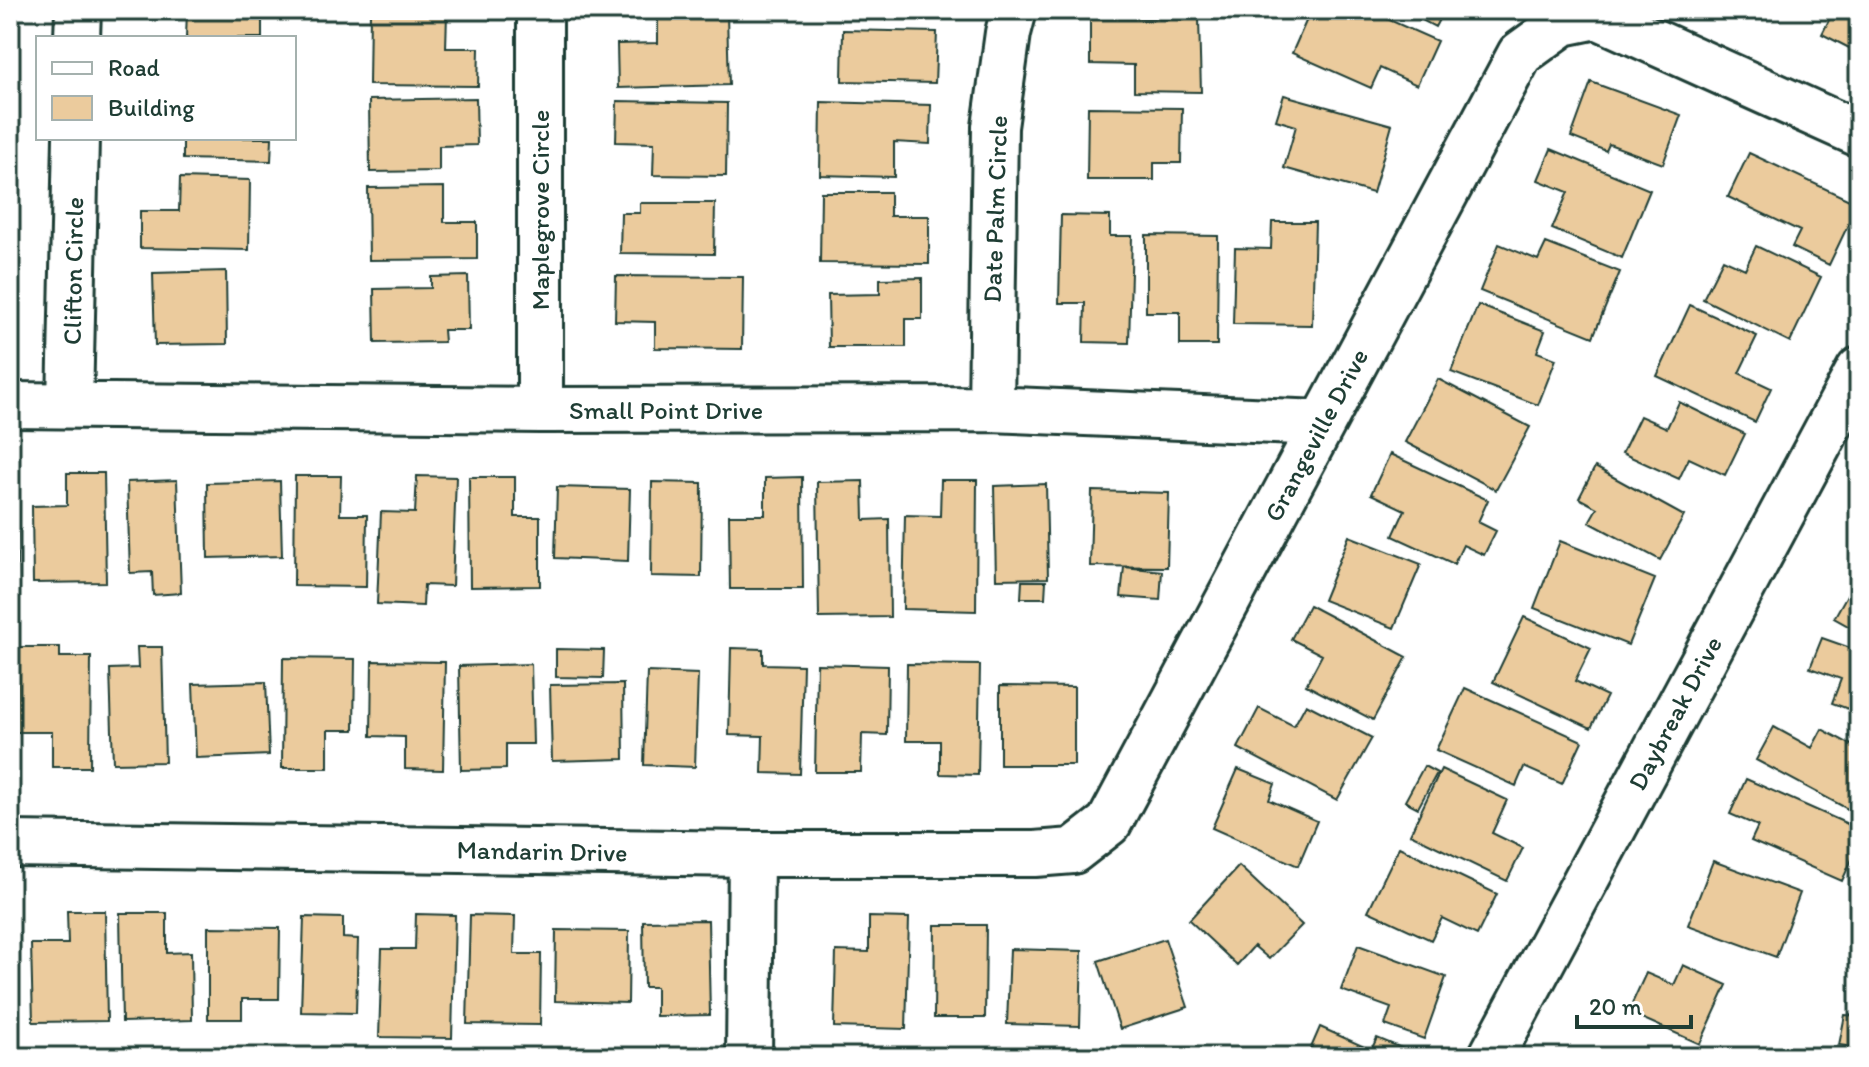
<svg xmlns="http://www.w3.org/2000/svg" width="1869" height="1067" font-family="Itim,sans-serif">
<rect width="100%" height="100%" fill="#fff"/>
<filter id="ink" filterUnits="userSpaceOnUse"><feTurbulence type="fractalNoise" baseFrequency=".0125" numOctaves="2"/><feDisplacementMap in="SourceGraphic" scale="16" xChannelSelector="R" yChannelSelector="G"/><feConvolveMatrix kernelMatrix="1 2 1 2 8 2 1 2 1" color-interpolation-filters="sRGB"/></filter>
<g filter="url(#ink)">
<path fill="#f9efe2" d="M10,1051L535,1052V1057H10Z"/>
<path fill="#ebcb9d" stroke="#1f3d34" stroke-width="2" d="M187,10H262V38H186Z
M1311,10H1367L1437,41L1417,85L1380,68L1371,88L1292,53Z
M1403,10H1444L1435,27Z
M1834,10H1859V53L1822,34Z
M370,12L447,13L446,48H479L478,86L369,85Z
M727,15L729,85L618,88L617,44L658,43V17Z
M1090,18L1199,19L1201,92L1134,91V65L1090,64Z
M843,30L937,32L935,83L842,81Z
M1591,82L1681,115L1663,164L1609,144L1606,151L1571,137Z
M1284,95L1392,125L1373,193L1284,168L1296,126L1276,120Z
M476,98L477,145L439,146V171L370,172L369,100Z
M617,101L727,103L726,176L653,175L654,143L616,142Z
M821,102L931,105L930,144L894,142V177L820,175Z
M1088,107L1182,108L1181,163H1154V180H1087Z
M183,138H272L271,161L183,159Z
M1551,149L1650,190L1622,258L1552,229L1568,192L1538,180Z
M1749,153L1858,204L1829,265L1792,247L1800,231L1728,197Z
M180,178L250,180L249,250L140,248V211H179Z
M444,187V222H477V259L369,260L368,188Z
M821,192H890V216H929V264L820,263Z
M640,203H715L714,254L620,253L621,213H640Z
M1061,215L1110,216V236H1132L1129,343L1084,342L1085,303H1059Z
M1272,222H1315L1312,325L1233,324L1235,248L1271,249Z
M1146,235L1218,236L1217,345H1180V312H1146Z
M1546,243L1620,272L1593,337L1480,291L1499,244L1538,260Z
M1756,246L1821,277L1790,342L1703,299L1723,259L1745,269Z
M226,271L227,344L155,345L153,273Z
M468,276L469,330H443L444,342L375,343L374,289L431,288V277Z
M616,276L743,277L742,349L655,348V322L615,321Z
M922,278V319H906V347H829L828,295L880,294V279Z
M1478,305L1545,331L1537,352L1556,359L1538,405L1451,372Z
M1690,305L1757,336L1739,373L1771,388L1755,422L1657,376Z
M1438,379L1530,427L1496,490L1405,442Z
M1679,402L1745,434L1725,475L1689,458L1679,479L1622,453L1640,416L1667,428Z
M1390,454L1488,500L1478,522L1496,531L1484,555L1463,545L1454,564L1393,536L1405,510L1371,494Z
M1595,467L1684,516L1660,560L1589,522L1597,508L1579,498Z
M67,473H104L106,582L33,583L32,506L67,505Z
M295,476H341L340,515H367L366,587L294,586Z
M417,476L456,477L452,586L424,585L423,606L377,604L381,512L415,513Z
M469,477H515V517H540V586L470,587Z
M802,477L803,589H730L729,515H765V478Z
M177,480L181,593L153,595L152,572L130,573L127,482Z
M941,480H977L976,611L903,609L905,515L940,516Z
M280,481L282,556L208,558L207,483Z
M863,481L864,520L889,519L890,617L819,618L817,482Z
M652,482L702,483L701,577L651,576Z
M1046,484L1048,578L996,579L994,486Z
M557,487L630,489L628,561L555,558Z
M1092,491L1169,493L1167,567L1090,566Z
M10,511H18L17,583L10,582Z
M1349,536L1421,564L1394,628L1323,600Z
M1560,541L1655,579L1628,645L1534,608Z
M1124,567L1162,571L1160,600L1121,597Z
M1022,581H1046L1045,598H1021Z
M1852,586L1859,590V632L1834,618Z
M1309,605L1407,657L1373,720L1306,685L1322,655L1291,639Z
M1524,617L1591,648L1575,681L1607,696L1591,728L1493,682Z
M1822,638L1859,651V713L1832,703L1841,679L1810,668Z
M18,647H60V657H91L90,767H52V732H17Z
M137,647H162L165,762L113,763L110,669L138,668Z
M731,648L763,649V664L803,665L800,774L762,773L763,736L729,735Z
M556,649L604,650L603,678L556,677Z
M283,658L355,659L354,730H328V768H282Z
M372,661L445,662L443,770L405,769V737L371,736Z
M531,664L533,744H506V769L461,770L459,666Z
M817,664L888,666L887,735L862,734L861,772H815Z
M907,664L980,665L978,775L940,774V741H906Z
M647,672L698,674L695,767L644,765Z
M266,682L269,755L196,758L193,684Z
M623,684L624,759L552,761L550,685Z
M1000,686L1074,687V765H1000Z
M1465,688L1582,741L1562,784L1524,767L1516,786L1436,750Z
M1306,704L1372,738L1337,800L1238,748L1259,708L1294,726Z
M1774,727L1812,748L1822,729L1859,749V815L1756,760Z
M1424,766L1437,773L1418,808L1405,801Z
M1238,769L1275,784L1269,800L1317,821L1298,866L1212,828Z
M1441,769L1507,800L1492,833L1523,848L1507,881L1410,834Z
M1746,779L1859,829V844L1842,881L1751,841L1758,826L1730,814Z
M1399,847L1497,894L1477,935L1442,918L1431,940L1368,911Z
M1713,861L1800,893L1776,957L1688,925Z
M1239,866L1302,925L1269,959L1254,946L1237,965L1189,920Z
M67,911H105L107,1021L33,1022L31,944H68Z
M120,913H167V953L191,952L192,1020L122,1022Z
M416,914L455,915L452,1038L379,1037L382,949H415Z
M470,915L515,916L514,954H541L540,1025L467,1024Z
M304,917L343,918V938L358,939L356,1013L301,1012Z
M869,917L909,918L906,1029L834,1027L836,951L869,952Z
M708,920L710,1015L656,1016V987H644L643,921Z
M935,925H986L985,1018H934Z
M208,927L280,928L279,999H242V1019H208Z
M556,930L629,931L628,1003L555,1001Z
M1165,939L1188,1007L1120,1029L1098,961Z
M1358,945L1446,977L1424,1039L1385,1025L1391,1008L1341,990Z
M1010,949L1082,951L1080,1026L1007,1024Z
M1683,965L1727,985L1700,1044L1628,1012L1646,973L1674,985Z
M1845,1015L1859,1016V1048L1839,1045Z
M1320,1027L1371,1050L1377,1038L1414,1053L1412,1057H1307Z"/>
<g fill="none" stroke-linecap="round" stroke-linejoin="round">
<g stroke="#1f3d34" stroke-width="50">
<path id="minor" d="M540,10V410
M77,38L78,10
M10,405L540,410L991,409L1322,423
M70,405L76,138
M991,409L995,127L1008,33L1014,10
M10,844L751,854H1035L1073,851L1109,823L1520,54L1563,23L1597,16L1859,134
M749,1057L751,854
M1491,1057L1859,370"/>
</g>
<use href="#minor" stroke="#fff" stroke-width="44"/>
</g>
</g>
<g text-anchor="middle" stroke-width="8" stroke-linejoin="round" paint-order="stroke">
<g font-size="26" fill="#1f3d34" stroke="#fff">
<text transform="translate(995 209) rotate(-88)" y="9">Date Palm Circle</text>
<text transform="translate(540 210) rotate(-90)" y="9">Maplegrove Circle</text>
<text transform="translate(73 271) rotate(-89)" y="9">Clifton Circle</text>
<text x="666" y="419">Small Point Drive</text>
<text transform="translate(1316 435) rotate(-62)" y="9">Grangeville Drive</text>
<text transform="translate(1675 713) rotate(-62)" y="9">Daybreak Drive</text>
<text transform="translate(542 851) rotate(1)" y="9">Mandarin Drive</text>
</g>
</g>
<rect width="1869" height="1067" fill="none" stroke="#fff" stroke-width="40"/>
<rect x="20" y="20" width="1829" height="1027" fill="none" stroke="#1f3d34" stroke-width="3" filter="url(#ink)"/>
<rect x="36" y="36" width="260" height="104" fill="#ffffff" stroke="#a5b1ae" stroke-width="2"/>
<rect x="52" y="62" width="40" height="12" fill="#ffffff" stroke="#a5b1ae" stroke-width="2"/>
<text x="108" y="76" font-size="24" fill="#1f3d34">Road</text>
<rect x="52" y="96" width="40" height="24" fill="#ebcb9d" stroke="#a5b1ae" stroke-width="2"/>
<text x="108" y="116" font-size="24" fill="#1f3d34">Building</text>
<path d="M1577 1015v12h114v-12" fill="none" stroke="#1f3d34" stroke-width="4"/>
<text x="1589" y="1015" font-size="24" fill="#1f3d34" stroke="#ffffff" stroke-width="6" paint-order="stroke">20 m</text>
</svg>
